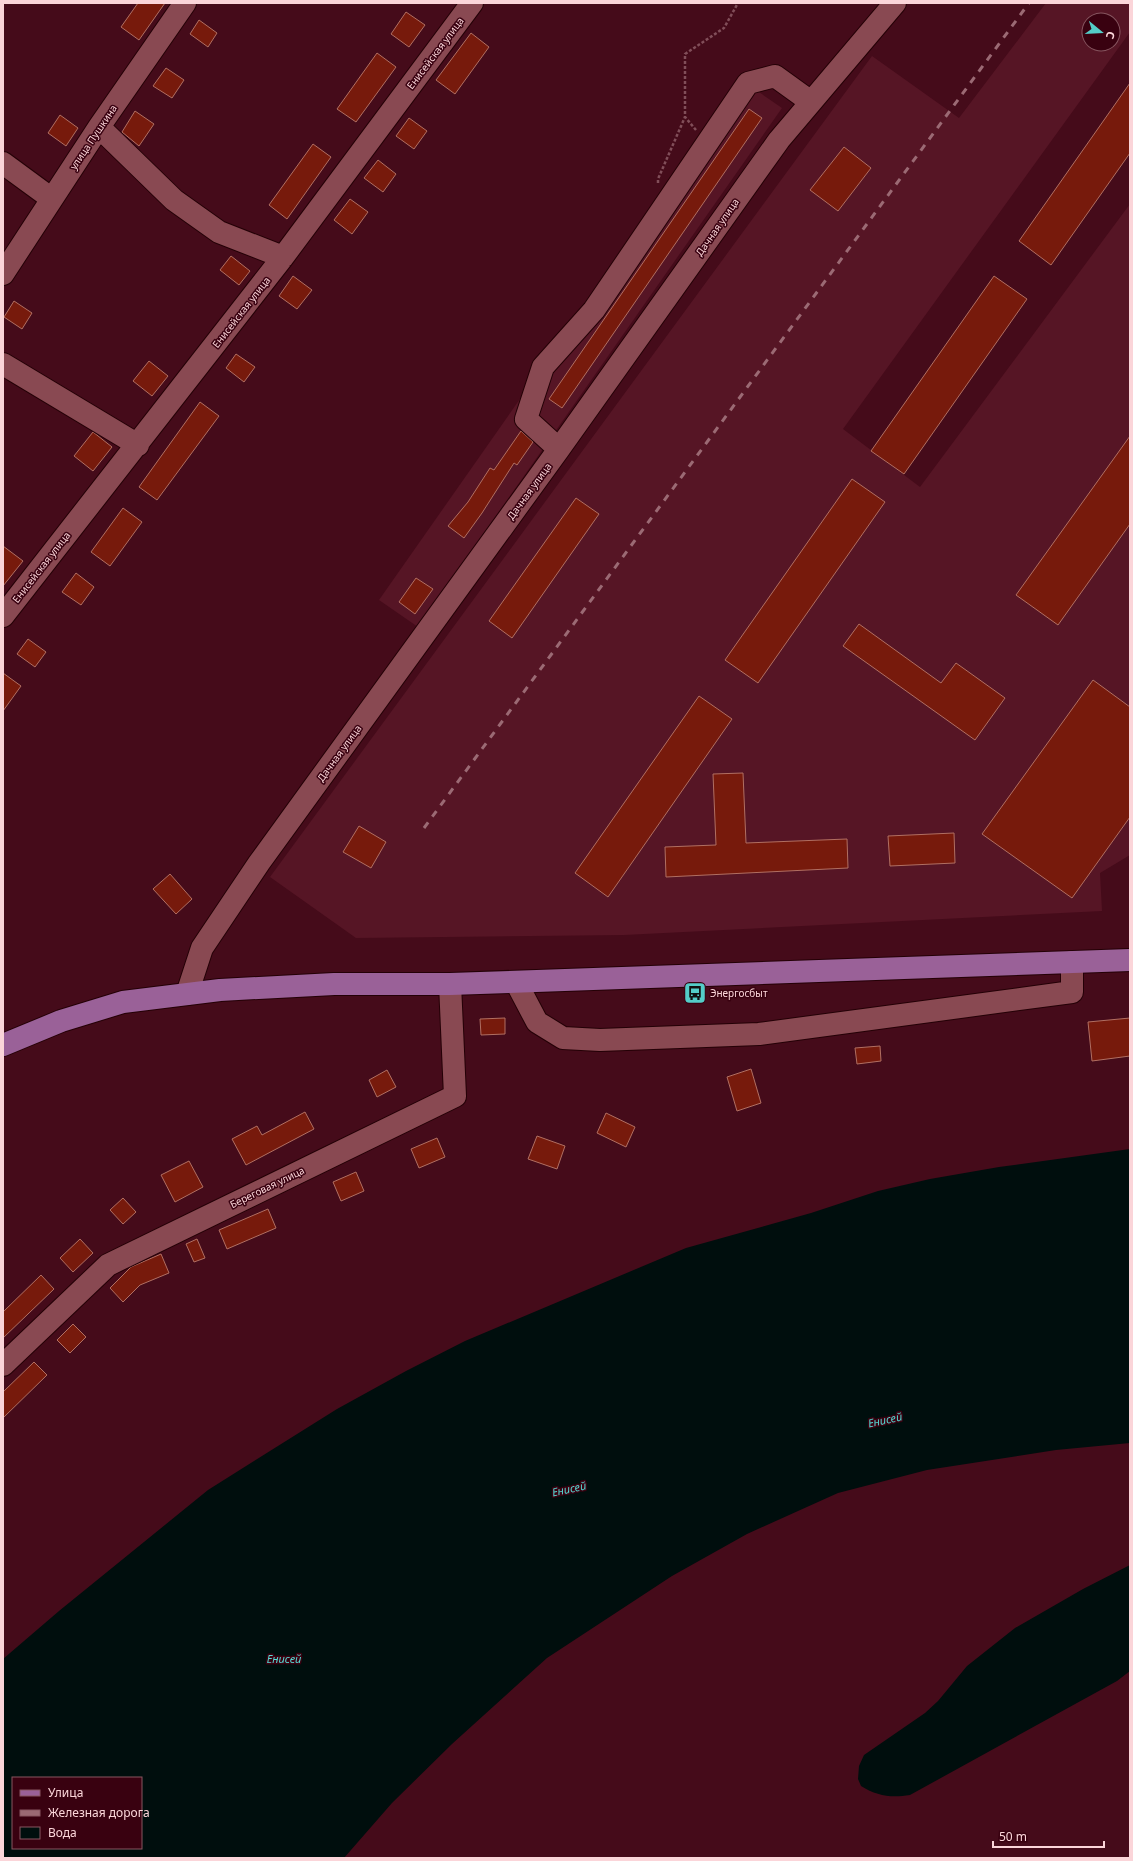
<svg xmlns="http://www.w3.org/2000/svg" width="1133" height="1861" font-family="'Noto Sans',sans-serif">
<rect width="100%" height="100%" fill="#450b1a"/>
<path fill="#561525" fill-rule="evenodd" d="M1046,3H1130V32L843,429L920,487L1130,204V855L1100,873L1102,911L624,935L356,938L270,877L872,56L959,118ZM1089,20H1113V44H1089Z
M743,81L782,108L418,627L379,600Z"/>
<path fill="#000e0d" fill-rule="evenodd" d="M1130,1149V1443L1056,1450L927,1470L838,1493L747,1534L672,1576L547,1658L452,1744L392,1803L344,1858H3V1659L59,1611L208,1490L337,1409L406,1371L465,1341L686,1248L811,1213L878,1191L930,1179L999,1167ZM13,1778H141V1848H13Z
M1130,1565V1671L1117,1681L910,1795C891,1798 877,1796 861,1786L858,1779L859,1766L864,1755L925,1713L938,1701L967,1666L1015,1628L1083,1589Z"/>
<path fill="#771a0c" stroke="#b16f62" d="M138,3H165L139,40L121,27Z
M406,12L425,25L409,47L391,34Z
M199,20L217,33L208,47L190,34Z
M471,33L489,47L455,94L436,80Z
M377,53L396,67L356,122L337,109Z
M166,68L184,80L172,98L153,86Z
M1130,83V153L1051,265L1019,241Z
M749,109L762,118L562,408L549,399Z
M135,111L154,124L139,146L122,132Z
M60,115L78,128L66,146L48,133Z
M409,118L427,131L414,149L396,136Z
M313,144L331,157L287,219L269,205Z
M844,147L871,168L838,211L810,190Z
M378,160L396,174L383,192L364,178Z
M350,199L368,212L352,234L334,220Z
M231,256L250,271L239,285L220,270Z
M293,276L312,290L297,309L279,296Z
M994,276L1027,299L904,474L871,451Z
M14,301L32,313L22,329L4,317Z
M236,354L255,367L244,382L226,368Z
M149,361L168,376L152,396L133,381Z
M200,402L219,416L157,500L139,487Z
M521,431L533,442L517,465L514,463L482,513L464,538L448,526L468,502L490,468L494,470Z
M93,432L112,447L93,471L74,456Z
M1130,436V524L1058,625L1016,595Z
M852,479L885,502L758,683L725,660Z
M576,498L599,514L512,638L489,621Z
M123,508L142,522L110,566L91,552Z
M3,546L23,561L3,586Z
M76,573L94,587L81,605L62,592Z
M416,578L433,589L415,614L399,602Z
M859,624L941,683L956,663L1005,698L975,740L843,646Z
M28,639L46,652L35,667L17,654Z
M3,673L21,686L3,711Z
M1093,680L1130,707V817L1072,898L982,834Z
M699,696L732,719L608,897L575,873Z
M743,773L746,843L847,839L848,868L666,877L665,847L716,845L713,774Z
M359,826L386,842L371,868L343,852Z
M954,833L955,863L890,866L888,836Z
M170,874L192,899L176,914L153,889Z
M505,1018V1034L481,1035L480,1019Z
M1130,1018V1056L1092,1061L1088,1022Z
M880,1046L881,1061L857,1064L855,1048Z
M751,1069L761,1103L737,1111L727,1077Z
M387,1070L396,1087L377,1097L369,1080Z
M305,1112L314,1129L246,1165L232,1139L257,1126L262,1135Z
M606,1113L635,1127L626,1147L597,1133Z
M537,1136L565,1146L557,1169L528,1159Z
M437,1138L445,1157L419,1168L411,1149Z
M189,1161L203,1187L175,1202L161,1175Z
M356,1172L364,1191L341,1201L333,1182Z
M123,1198L136,1212L123,1224L110,1210Z
M268,1209L276,1228L227,1249L219,1230Z
M80,1239L93,1253L73,1272L60,1258Z
M197,1239L205,1258L194,1262L186,1244Z
M161,1254L169,1273L140,1285L123,1302L110,1288L131,1267Z
M41,1275L54,1289L3,1338V1312Z
M73,1324L86,1337L70,1353L57,1340Z
M34,1362L47,1375L3,1418V1392Z"/>
<g fill="none" stroke-linecap="round" stroke-linejoin="round">
<g stroke="#240006" stroke-width="24">
<path id="minor" d="M99,127L174,200L219,232L283,257
M3,163L52,199
M3,274L99,127L185,3
M3,364L138,445
M559,449L526,419L543,367L594,310L748,83L775,76L811,102
M3,616L283,257L472,3
M516,982L537,1022L563,1038L600,1040L759,1034L1072,992V962
M187,994L202,948L259,863L559,449L779,140L895,3
M3,1365L108,1265L455,1096L450,984"/>
</g>
<g stroke="#240006" stroke-width="24">
<path id="major" d="M3,1045L61,1021L123,1002L220,990L334,984H450L1130,960"/>
</g>
<path stroke="#814e59" stroke-width="2.5" stroke-dasharray="3 2" stroke-linecap="butt" d="M696,130L685,117V54L724,28L738,3
M658,183V179L685,117"/>
<use href="#minor" stroke="#894952" stroke-width="22"/>
<use href="#major" stroke="#9a6198" stroke-width="22"/>
<path stroke="#9b6a74" stroke-width="3" stroke-dasharray="7 7" stroke-linecap="butt" d="M424,828L1029,3"/>
</g>
<defs>
<g id="bus-square" transform="scale(1.15)"><rect x="-9" y="-9" width="18" height="18" rx="4" fill="#54cdc8" stroke="#390110"/><path d="M-5-6H5V4H4V6H2V4H-2V6H-4V4H-5ZM-3.5-4V0h7V-4ZM-3.5 1.2v1.5H-2V1.2ZM2 1.2v1.5H3.5V1.2Z" fill="#111"/></g>
</defs>
<g fill-rule="evenodd">
<use href="#bus-square" x="695" y="993"/>
</g>
<g text-anchor="middle" stroke-width="3" stroke-linejoin="round" paint-order="stroke">
<g font-size="10" fill="#fbd5d9" stroke="#390110">
<text transform="translate(435 53) rotate(-53)" y="4">Енисейская улица</text>
<text transform="translate(93 137) rotate(-56)" y="4">улица Пушкина</text>
<text transform="translate(717 227) rotate(-55)" y="4">Дачная улица</text>
<text transform="translate(241 312) rotate(-52)" y="4">Енисейская улица</text>
<text transform="translate(529 491) rotate(-54)" y="4">Дачная улица</text>
<text transform="translate(41 567) rotate(-52)" y="4">Енисейская улица</text>
<text transform="translate(339 753) rotate(-54)" y="4">Дачная улица</text>
<text transform="translate(267 1187) rotate(-26)" y="4">Береговая улица</text>
</g>
<g font-size="10" fill="#fbd5d9" stroke="#390110" text-anchor="start">
<text x="710" y="997">Энергосбыт</text>
</g>
<g font-size="11" font-style="italic" fill="#54dad4" stroke="#390110">
<text transform="translate(885 1420) rotate(-12)" y="4">Енисей</text>
<text transform="translate(569 1489) rotate(-12)" y="4">Енисей</text>
<text x="284" y="1663">Енисей</text>
</g>
</g>
<rect width="1133" height="1861" fill="none" stroke="#fbd5d9" stroke-width="8"/>
<rect x="12" y="1777" width="130" height="72" fill="#390110" stroke="#875660"/>
<rect x="20" y="1790" width="20" height="6" fill="#9a6198" stroke="#875660"/>
<text x="48" y="1797" font-size="12" fill="#fbd5d9">Улица</text>
<rect x="20" y="1810" width="20" height="6" fill="#9b6a74" stroke="#875660"/>
<text x="48" y="1817" font-size="12" fill="#fbd5d9">Железная дорога</text>
<rect x="20" y="1827" width="20" height="12" fill="#000e0d" stroke="#875660"/>
<text x="48" y="1837" font-size="12" fill="#fbd5d9">Вода</text>
<g transform="translate(1101 32) rotate(108)"><circle r="19" fill="#390110" stroke="#875660"/>
<path d="M0-3L7 15L0 10L-7 15Z" fill="#54cdc8"/>
<text y="-6" font-size="11" font-weight="bold" text-anchor="middle" fill="#fbd5d9">С</text>
</g>
<path d="M993 1841v6h111v-6" fill="none" stroke="#fbd5d9" stroke-width="2"/>
<text x="999" y="1841" font-size="12" fill="#fbd5d9" stroke="#390110" stroke-width="3" paint-order="stroke">50 m</text>
</svg>
